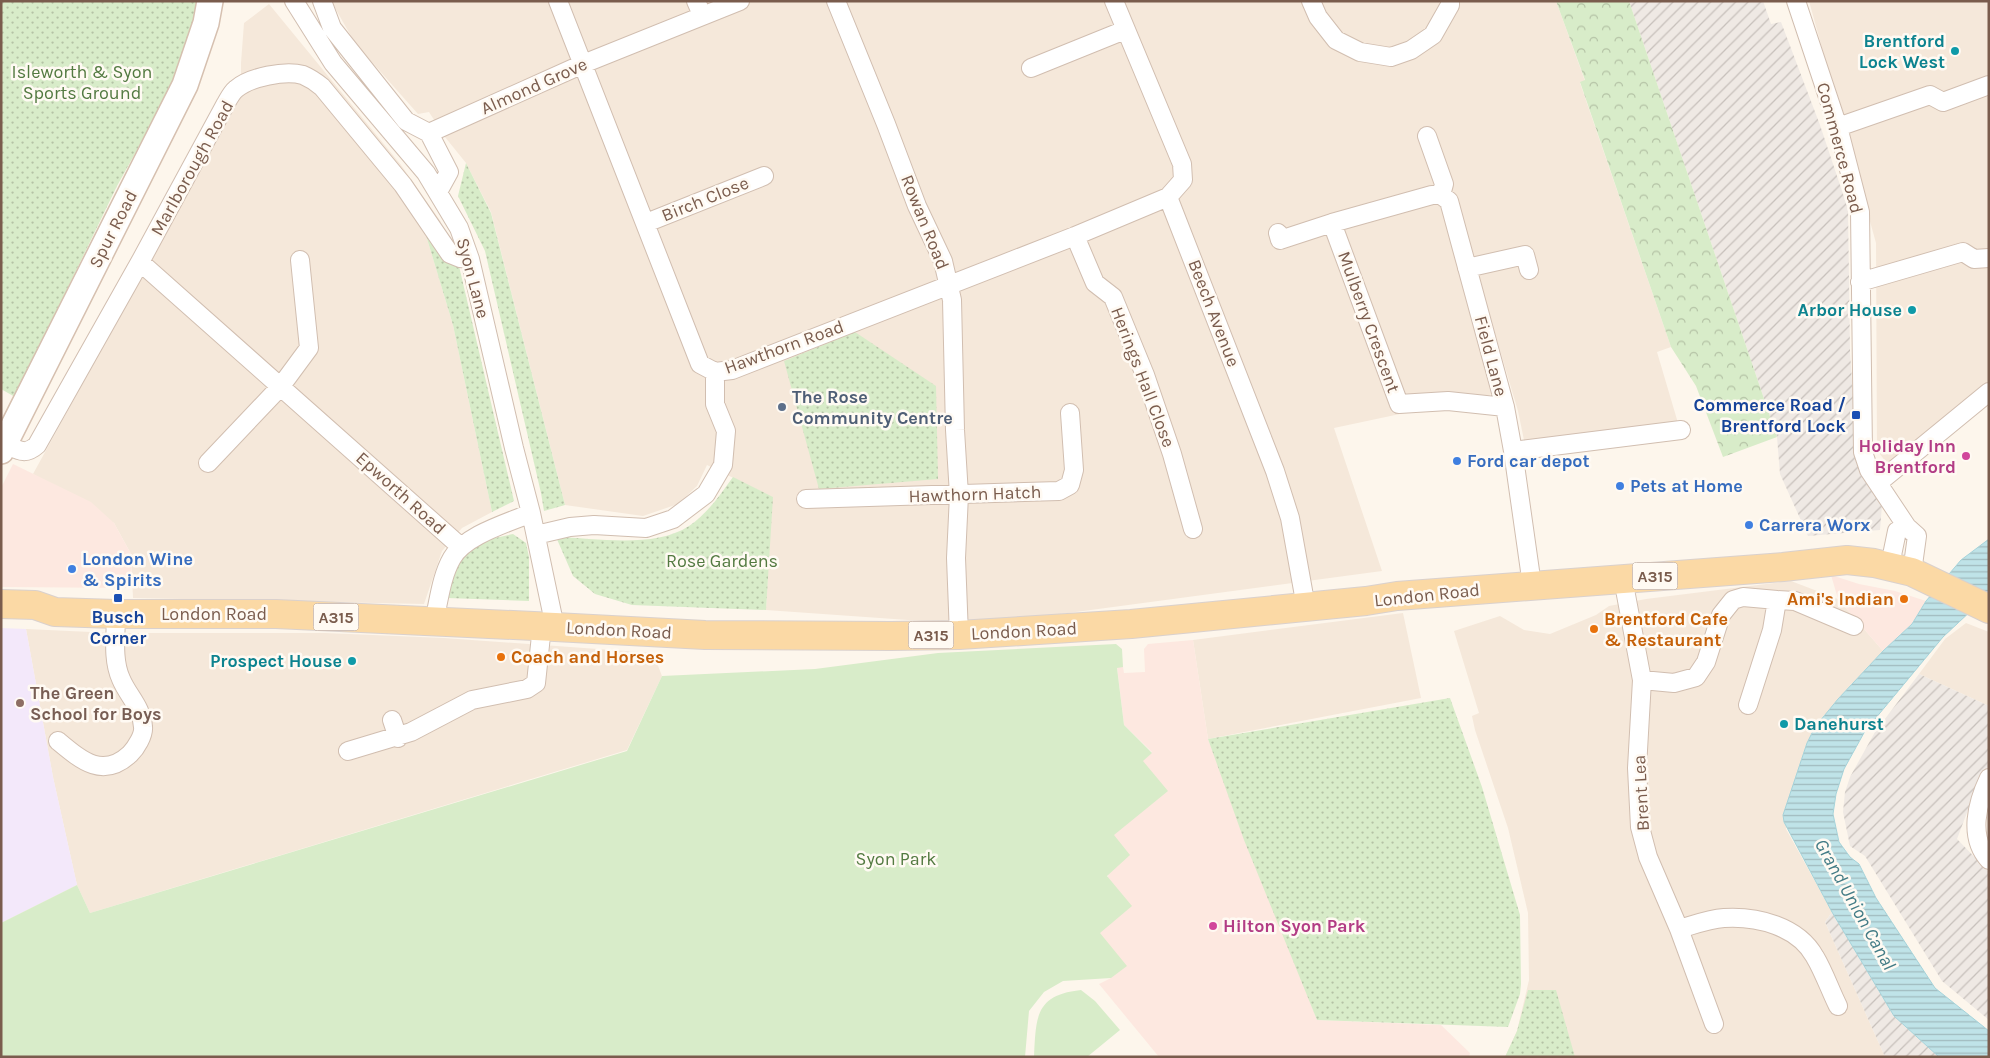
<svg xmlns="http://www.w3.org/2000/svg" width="1990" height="1058" font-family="Karla,sans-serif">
<defs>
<pattern id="industrial-furrows" width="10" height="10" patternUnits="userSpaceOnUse" patternTransform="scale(1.25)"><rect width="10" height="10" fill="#efe9e4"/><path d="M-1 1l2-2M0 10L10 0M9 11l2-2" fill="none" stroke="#c7c0bb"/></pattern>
<pattern id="grass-dots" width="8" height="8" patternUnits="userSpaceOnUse" patternTransform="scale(1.25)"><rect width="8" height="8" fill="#d8ecc9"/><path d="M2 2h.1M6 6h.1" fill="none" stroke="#b4c2a5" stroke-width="1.8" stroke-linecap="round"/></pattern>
<pattern id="forest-crowns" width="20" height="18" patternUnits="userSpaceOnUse" patternTransform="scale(1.25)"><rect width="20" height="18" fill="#d8ecc9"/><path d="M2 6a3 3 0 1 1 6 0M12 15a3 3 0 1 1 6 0" fill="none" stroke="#b4c2a5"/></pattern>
<pattern id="water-rules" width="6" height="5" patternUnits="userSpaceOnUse" patternTransform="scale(1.25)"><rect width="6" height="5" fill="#bfe3e8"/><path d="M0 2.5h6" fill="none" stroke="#a0bbbe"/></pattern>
</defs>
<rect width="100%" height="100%" fill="#fdf6ec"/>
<path fill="#f5e8da" d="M331,1H1556L1585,81L1580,83L1671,347L1657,352L1678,423L1525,445L1518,411L1475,266L1494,394L1334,428L1382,571L979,625L766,610L772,497L707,465L697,486L678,504L643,516L565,505L491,212L466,163L445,137L429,112L418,114L355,43Z
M1809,1H1989V403L1897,477L1877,450L1876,243Z
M269,4L401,165L441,222L425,232L453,325L492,512L462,528L442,551L424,604L133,598L131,554L114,523L33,474L241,95V63L244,23Z
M1791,581L1838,599L1883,651L1838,699L1814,740L1786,829L1832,912L1825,922L1885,1057H1505L1517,1031L1529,980L1528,913L1508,828L1475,730L1472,716L1479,713L1454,631L1500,616L1524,630L1550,634L1596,615L1609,606L1646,599Z
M1403,613L1421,698L1208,739L1193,640Z
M1966,623L1989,632V706L1919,674L1945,639Z
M26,629L113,633H325L444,638L653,653L662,676L627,750L90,913L77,885L53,777Z"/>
<path fill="#fde8e0" d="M13,464L91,502L114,523L131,554L132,588L1,587V488Z
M1831,575L1859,584L1895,591L1926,601L1912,624L1883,651L1838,599Z
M1193,640L1208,739L1317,1020L1441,1025L1470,1053L1469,1057H1159L1099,984L1111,978L1100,933L1114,835L1143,760L1152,752L1124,725L1117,667H1123L1124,673L1145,672L1144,649L1148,644Z"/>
<path fill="url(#industrial-furrows)" d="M1629,1H1763L1771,24L1781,22L1820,125L1848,209L1850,352L1857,454L1882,505L1880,530L1808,536L1780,474L1777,437Z
M1919,674L1989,706V767L1974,794L1957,839L1989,872V1020L1942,981L1865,856L1850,846L1843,812L1845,792L1850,777L1875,732Z
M1832,912L1894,1016L1939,1057H1885L1825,922Z"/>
<path fill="#f3e8fa" d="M1,628L26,629L53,777L77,885L1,923Z"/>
<path fill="url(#grass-dots)" d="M1,1H201L179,74L117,186L15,397L1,389Z
M466,163L491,213L565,505L544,511L541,493L485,251L458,196Z
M425,232L459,266L514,501L492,512L453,325Z
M855,332L936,386L938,479L819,489L784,361Z
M733,477L773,497L766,610L632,605L595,594L573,576L556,537C596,538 654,549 689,526C708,513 720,495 733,477Z
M513,534L526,543L529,557V601L447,598L454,570L461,559L481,541Z
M1450,698L1482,787L1520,915L1521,984L1520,994L1508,1027L1317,1020L1244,840L1208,739Z
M1528,990H1556L1575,1057H1505L1517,1031Z"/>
<path fill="url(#forest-crowns)" d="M1556,1H1629L1777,437L1723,457L1696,386L1671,347L1580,82L1585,80Z"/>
<path fill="#d8ecc9" d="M1116,644L1122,649L1123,667L1117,668L1124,725L1152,753L1143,761L1168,791L1114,835L1130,855L1107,876L1132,906L1100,933L1127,966L1111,978L1063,981L1044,992L1029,1011L1025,1057H1V923L77,885L90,913L627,751L662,676L815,669L938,653Z
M1081,990L1095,1001L1120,1030L1087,1057H1034C1036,1017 1035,995 1081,990Z"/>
<path fill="url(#water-rules)" stroke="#a5d3da" d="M1989,539V594L1943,637L1865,731L1844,769L1836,794L1833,814L1839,842L1850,857L1859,864L1876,898L1935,988L1989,1031V1057H1939L1894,1016L1832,912L1784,822L1783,815L1807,743L1815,727L1838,699L1883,651L1912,624L1926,601L1961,560Z"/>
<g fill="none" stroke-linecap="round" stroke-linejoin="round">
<g stroke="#d1beb0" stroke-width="20">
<path id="minor" d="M294,1L333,63L426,173L459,228L470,259L514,448L531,513L555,627
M322,1L332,28L406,121L429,133
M558,1L700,364L715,372L732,370L1075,236L1168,197
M696,1L702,15
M836,1L886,124L917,206L943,261L952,300L955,430L959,495L956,558L959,635
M1114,1L1182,164L1183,180L1168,197L1275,471L1290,518L1306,607
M1311,1L1318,17L1336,40L1360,52L1391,57L1411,50L1433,35L1450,5V1
M1796,1L1838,127L1860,212L1863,452L1869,470L1907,527L1917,536L1912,572
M1031,68L1125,30
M1838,127L1930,95L1943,102L1989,85
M1427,136L1444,184L1441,195L1449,201L1505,407L1513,451L1532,585
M438,192L449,172L429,133L583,64L740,1
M1441,195H1432L1332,223L1399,404L1448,401L1505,407
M646,223L764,176
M1278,233L1280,240L1332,223
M1075,236L1095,283L1113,297L1145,375L1172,454L1193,529
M140,262L461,547
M1467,268L1525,255L1529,270
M1860,282L1963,252L1974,259L1989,258
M5,444C18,450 25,456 37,445L140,262L225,105C228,100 231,93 236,89C250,77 285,70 303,75C310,78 316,82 322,87L403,185L450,254L460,258L470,259
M1513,451L1681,430
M208,463L281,386L309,348L300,260
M1878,483L1989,392
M806,499L1059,491L1070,485L1074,470L1070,413
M536,535L570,527L594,525L646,528L673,519L706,494L723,465L726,431L715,404V372
M1890,565L1897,531L1907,527
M1623,579L1642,680L1637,768L1640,827L1648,857L1679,929C1693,925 1709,919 1724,918C1757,916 1798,926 1815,957C1824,972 1830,990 1838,1006
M1777,600L1795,601L1854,626
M434,621C439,601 441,577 452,558C465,535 508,523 531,513
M1642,680L1674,683L1696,677L1706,662L1721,615L1733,600L1743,597L1777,600L1772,630L1748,705
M392,720L398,738
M58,741C82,761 103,779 130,754C136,748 144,735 143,727C142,707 128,696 121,679C112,659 116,635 116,614
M348,751L411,732L472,700L527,689L536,683L542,626
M1989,778C1977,803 1968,837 1989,860
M1679,929L1714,1024"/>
</g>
<g stroke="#d6c0b0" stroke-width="28">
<path id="secondary" d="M1,451L185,85L206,23L210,1"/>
</g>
<g stroke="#dad1cd" stroke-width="30">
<path id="primary" d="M1,604L35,605L55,612L116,614H276L555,627L705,635L891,636L959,635L1131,624L1366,601L1397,596L1783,567L1847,560L1874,563L1912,572L1989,609"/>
</g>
<use href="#minor" stroke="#fff" stroke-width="18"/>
<use href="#secondary" stroke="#fff" stroke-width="25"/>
<use href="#primary" stroke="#fbd9a5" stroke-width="28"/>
</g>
<g fill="#0f9aa8" stroke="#fffaf3" stroke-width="2">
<circle cx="1955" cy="51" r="5"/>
<circle cx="1912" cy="310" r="5"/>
<circle cx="352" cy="661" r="5"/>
<circle cx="1784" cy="724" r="5"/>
</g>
<circle fill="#5c6f8a" stroke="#fffaf3" stroke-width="2" cx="782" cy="407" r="5"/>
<g fill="#1a4fb4" stroke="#fffaf3" stroke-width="2">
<rect x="1851" y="410" width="10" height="10" rx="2.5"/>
<rect x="113" y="593" width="10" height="10" rx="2.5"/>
</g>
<g fill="#d1479c" stroke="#fffaf3" stroke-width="2">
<circle cx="1966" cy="456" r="5"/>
<circle cx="1213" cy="926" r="5"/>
</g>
<g fill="#3f7fe0" stroke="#fffaf3" stroke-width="2">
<circle cx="1457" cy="461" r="5"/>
<circle cx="1620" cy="486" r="5"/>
<circle cx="1749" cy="525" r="5"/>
<circle cx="72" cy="569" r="5"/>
</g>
<g fill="#e8710a" stroke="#fffaf3" stroke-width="2">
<circle cx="1904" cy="599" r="5"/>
<circle cx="1594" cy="629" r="5"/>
<circle cx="501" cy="657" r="5"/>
</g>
<circle fill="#8d6e63" stroke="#fffaf3" stroke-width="2" cx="20" cy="703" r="5"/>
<g text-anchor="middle" stroke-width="5" stroke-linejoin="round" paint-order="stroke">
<g fill="#fffaf3" stroke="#a28b7f" stroke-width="1">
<rect x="1632.5" y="562.5" width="45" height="27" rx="4"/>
<rect x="313.5" y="603.5" width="45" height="27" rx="4"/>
<rect x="908.5" y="621.5" width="45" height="27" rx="4"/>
</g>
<g font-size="16" font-weight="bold" fill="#7a5c4d">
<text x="1655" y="582">A315</text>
<text x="336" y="623">A315</text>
<text x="931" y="641">A315</text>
</g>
<g font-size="18" font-weight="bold" fill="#0d838f" stroke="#fffaf3" text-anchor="end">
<text x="1945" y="47">Brentford<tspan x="1945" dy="21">Lock West</tspan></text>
<text x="1902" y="316">Arbor House</text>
<text x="342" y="667">Prospect House</text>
<text x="1794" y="730" text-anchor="start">Danehurst</text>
</g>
<g font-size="18" fill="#537a41" stroke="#fffaf3">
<text x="82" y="78">Isleworth &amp; Syon<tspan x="82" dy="21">Sports Ground</tspan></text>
<text x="722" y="567">Rose Gardens</text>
<text x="896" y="865">Syon Park</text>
</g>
<g font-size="18" fill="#7a5c4d" stroke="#fffaf3">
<text transform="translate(534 86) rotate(-24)" y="6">Almond Grove</text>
<text transform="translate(1840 148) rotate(75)" y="6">Commerce Road</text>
<text transform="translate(192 168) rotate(-61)" y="6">Marlborough Road</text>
<text transform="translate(705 199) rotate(-22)" y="6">Birch Close</text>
<text transform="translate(925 222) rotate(68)" y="6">Rowan Road</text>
<text transform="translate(113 229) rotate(-63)" y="6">Spur Road</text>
<text transform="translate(473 278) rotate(75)" y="6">Syon Lane</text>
<text transform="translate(1214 313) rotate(69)" y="6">Beech Avenue</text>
<text transform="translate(1369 322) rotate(70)" y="6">Mulberry Crescent</text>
<text transform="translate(784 347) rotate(-20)" y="6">Hawthorn Road</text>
<text transform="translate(1491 356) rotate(75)" y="6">Field Lane</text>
<text transform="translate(1143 377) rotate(69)" y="6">Herings Hall Close</text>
<text transform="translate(401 493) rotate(42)" y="6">Epworth Road</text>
<text transform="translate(975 494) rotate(-2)" y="6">Hawthorn Hatch</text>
<text transform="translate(1427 595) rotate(-6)" y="6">London Road</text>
<text x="214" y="620">London Road</text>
<text transform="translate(619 630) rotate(3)" y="6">London Road</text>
<text transform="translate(1024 631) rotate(-3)" y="6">London Road</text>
<text transform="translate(1641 793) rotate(-93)" y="6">Brent Lea</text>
</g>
<g font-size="18" font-weight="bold" fill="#4e5e75" stroke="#fffaf3" text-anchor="start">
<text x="792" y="403">The Rose<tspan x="792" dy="21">Community Centre</tspan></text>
</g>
<g font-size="18" font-weight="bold" fill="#164399" stroke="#fffaf3" text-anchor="end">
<text x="1846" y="411">Commerce Road /<tspan x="1846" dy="21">Brentford Lock</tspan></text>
<text x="118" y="623" text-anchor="middle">Busch<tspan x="118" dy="21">Corner</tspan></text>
</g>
<g font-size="18" font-weight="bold" fill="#b23c85" stroke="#fffaf3" text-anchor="end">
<text x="1956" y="452">Holiday Inn<tspan x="1956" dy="21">Brentford</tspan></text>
<text x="1223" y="932" text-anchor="start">Hilton Syon Park</text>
</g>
<g font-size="18" font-weight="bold" fill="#366cbe" stroke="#fffaf3" text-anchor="start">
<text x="1467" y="467">Ford car depot</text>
<text x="1630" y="492">Pets at Home</text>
<text x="1759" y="531">Carrera Worx</text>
<text x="82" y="565">London Wine<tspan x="82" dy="21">&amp; Spirits</tspan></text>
</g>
<g font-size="18" font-weight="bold" fill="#c56008" stroke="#fffaf3" text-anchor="start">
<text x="1894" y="605" text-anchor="end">Ami's Indian</text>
<text x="1604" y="625">Brentford Cafe<tspan x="1604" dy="21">&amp; Restaurant</tspan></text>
<text x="511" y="663">Coach and Horses</text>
</g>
<g font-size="18" font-weight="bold" fill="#785e54" stroke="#fffaf3" text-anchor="start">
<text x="30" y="699">The Green<tspan x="30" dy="21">School for Boys</tspan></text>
</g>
<g font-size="19" font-style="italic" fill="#437c86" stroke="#fffaf3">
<text transform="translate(1856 904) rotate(61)" y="7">Grand Union Canal</text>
</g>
</g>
<rect width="1990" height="1058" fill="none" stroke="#7a5c4d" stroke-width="5"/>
</svg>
